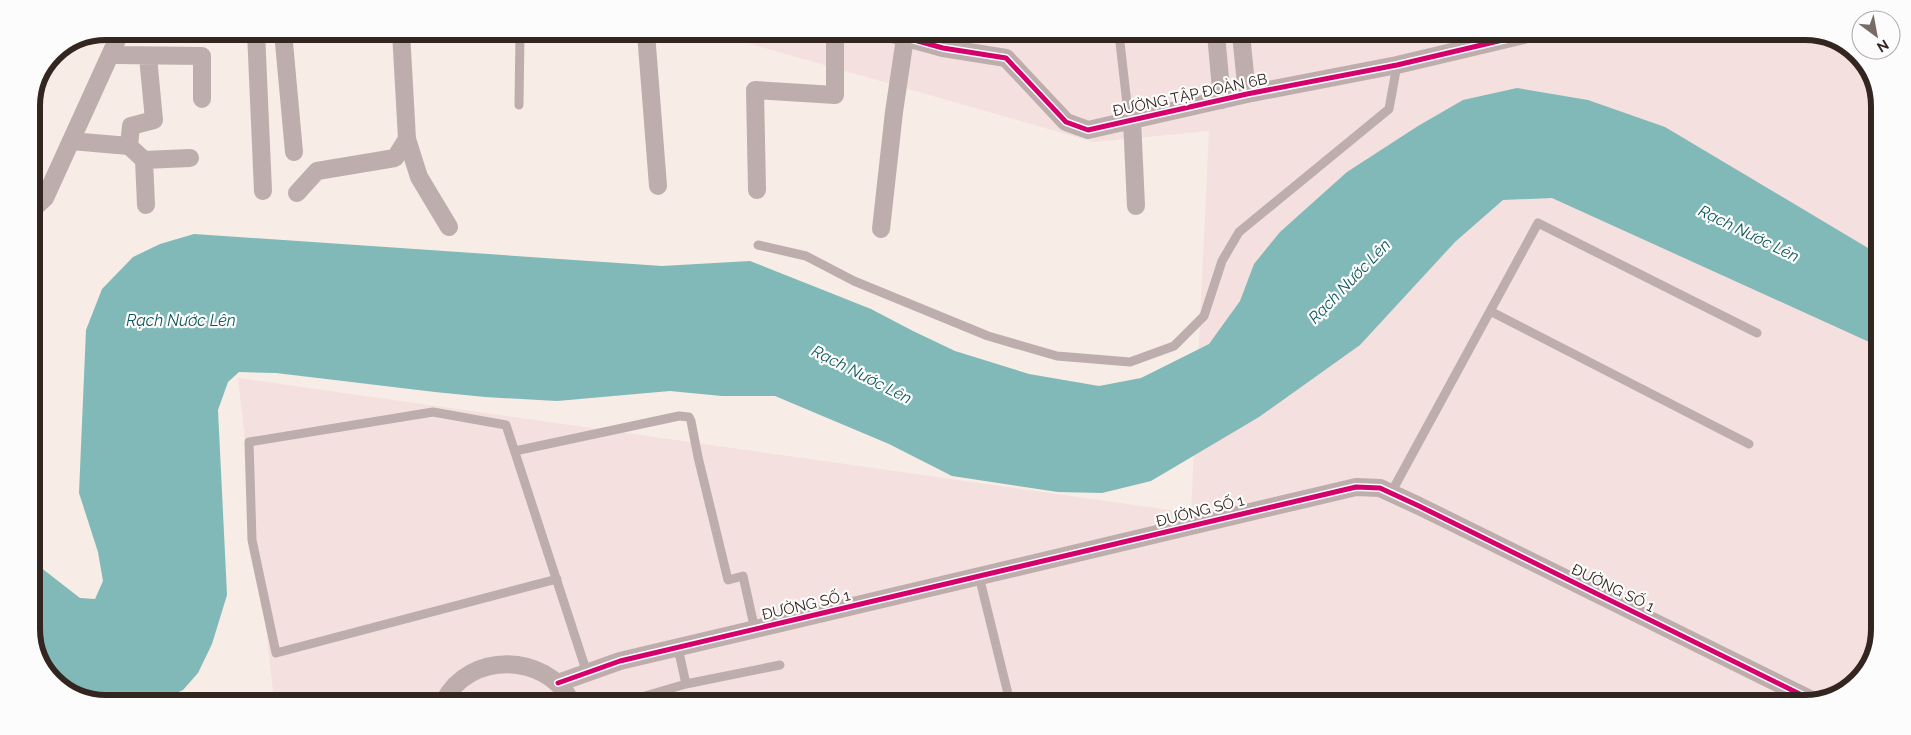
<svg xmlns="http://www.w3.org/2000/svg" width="1911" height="735" font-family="Raleway,sans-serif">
<rect width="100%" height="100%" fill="#f7ece6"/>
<path fill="#f4e0de" d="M712,33L1830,35L1865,61L1880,100L1876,654L1850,689L1806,704L274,700L238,378L1191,513L1209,131L1094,142Z"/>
<path fill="#81b8b8" d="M1517,88L1588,100L1665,127L1873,251H1879L1878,346L1552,198L1503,200L1455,242L1360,345L1259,417L1151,481L1102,493L1058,492L952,476L889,444L775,396H722L670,391L557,401L485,397L435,392L276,373L239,372L228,382L218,410L227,595L212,644L198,673L183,690L161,700H81L46,674L31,635V560L80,598L95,599L103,581L98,552L79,493L86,330L102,289L133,257L160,244L194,234L662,266L750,261L871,309L913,331L955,351L1029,374L1099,386L1141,378L1209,344L1240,301L1254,264L1280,232L1347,172L1418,126L1463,100Z"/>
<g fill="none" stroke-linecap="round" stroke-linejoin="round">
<path stroke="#bdaead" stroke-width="9" d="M1119,34L1129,121
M519,105L520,32
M758,245L806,256L854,281L988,336L1057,356L1130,362L1174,346L1204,316L1222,261L1239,232L1389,109L1397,65
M1490,311L1749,444
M515,451L679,416L689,417L691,421L698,457L728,580L743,576L755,630
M1391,493L1538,223L1757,333
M979,576L1010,702
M557,579L276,653L252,540L249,442L433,412L506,425L587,673
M678,648L686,684
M636,701L638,698L686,684L780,665"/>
<path stroke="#bdaead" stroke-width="18" d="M256,32L263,191
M283,32L294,152
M401,32L407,139L419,177L449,227
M646,33L658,186
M889,33L943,48L1006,58L1066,122L1088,130L1247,94L1397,65L1524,35
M1216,34L1222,100
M1241,34L1247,94
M112,53L116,55L202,56V99
M1132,120L1136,206
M71,141L129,146L144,160L190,158
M129,146L131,126L154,120L148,57
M144,160L146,205
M757,190L755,90L835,95V33
M297,193L317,171L395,158L407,139
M31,211L45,198L121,31
M881,229L894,112L905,38
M558,683L620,661L1356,487L1380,488L1419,506L1814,701
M444,701C470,651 545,653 571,701"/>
<g stroke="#fcfcfc" stroke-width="8">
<path id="cycleway" d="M889,33L943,48L1006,58L1066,122L1088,130L1247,94L1397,65L1524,35
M558,683L620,661L1356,487L1380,488L1419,506L1814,701"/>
</g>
<use href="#cycleway" stroke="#d6006c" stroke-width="5"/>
</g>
<g text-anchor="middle" stroke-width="4.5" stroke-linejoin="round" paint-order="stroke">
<g font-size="15" fill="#332620" stroke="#fcfcfc">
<text transform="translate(1190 95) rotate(-12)" y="5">ĐƯỜNG TẬP ĐOÀN 6B</text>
<text transform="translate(1200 511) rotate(-14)" y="5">ĐƯỜNG SỐ 1</text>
<text transform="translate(1613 588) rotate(26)" y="5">ĐƯỜNG SỐ 1</text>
<text transform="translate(806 605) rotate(-13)" y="5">ĐƯỜNG SỐ 1</text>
</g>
<g font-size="16" font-style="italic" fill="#0e585a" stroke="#fcfcfc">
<text transform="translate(1749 233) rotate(26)" y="6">Rạch Nước Lên</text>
<text transform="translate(1349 281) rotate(-46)" y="6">Rạch Nước Lên</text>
<text x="181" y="326">Rạch Nước Lên</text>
<text transform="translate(862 374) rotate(27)" y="6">Rạch Nước Lên</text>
</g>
</g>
<path d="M0 0H1911V735H0ZM106 40H1805A66 66 0 0 1 1871 106V629A66 66 0 0 1 1805 695H106A66 66 0 0 1 40 629V106A66 66 0 0 1 106 40Z" fill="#fcfcfc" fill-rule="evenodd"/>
<path fill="none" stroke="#332620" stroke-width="6" d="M106 40H1805A66 66 0 0 1 1871 106V629A66 66 0 0 1 1805 695H106A66 66 0 0 1 40 629V106A66 66 0 0 1 106 40Z"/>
<g transform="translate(1876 35) rotate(148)"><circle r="24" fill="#fcfcfc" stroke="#aca6a4"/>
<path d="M0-4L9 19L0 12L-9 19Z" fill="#786b65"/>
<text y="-8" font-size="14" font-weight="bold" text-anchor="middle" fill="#332620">N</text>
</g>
</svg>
